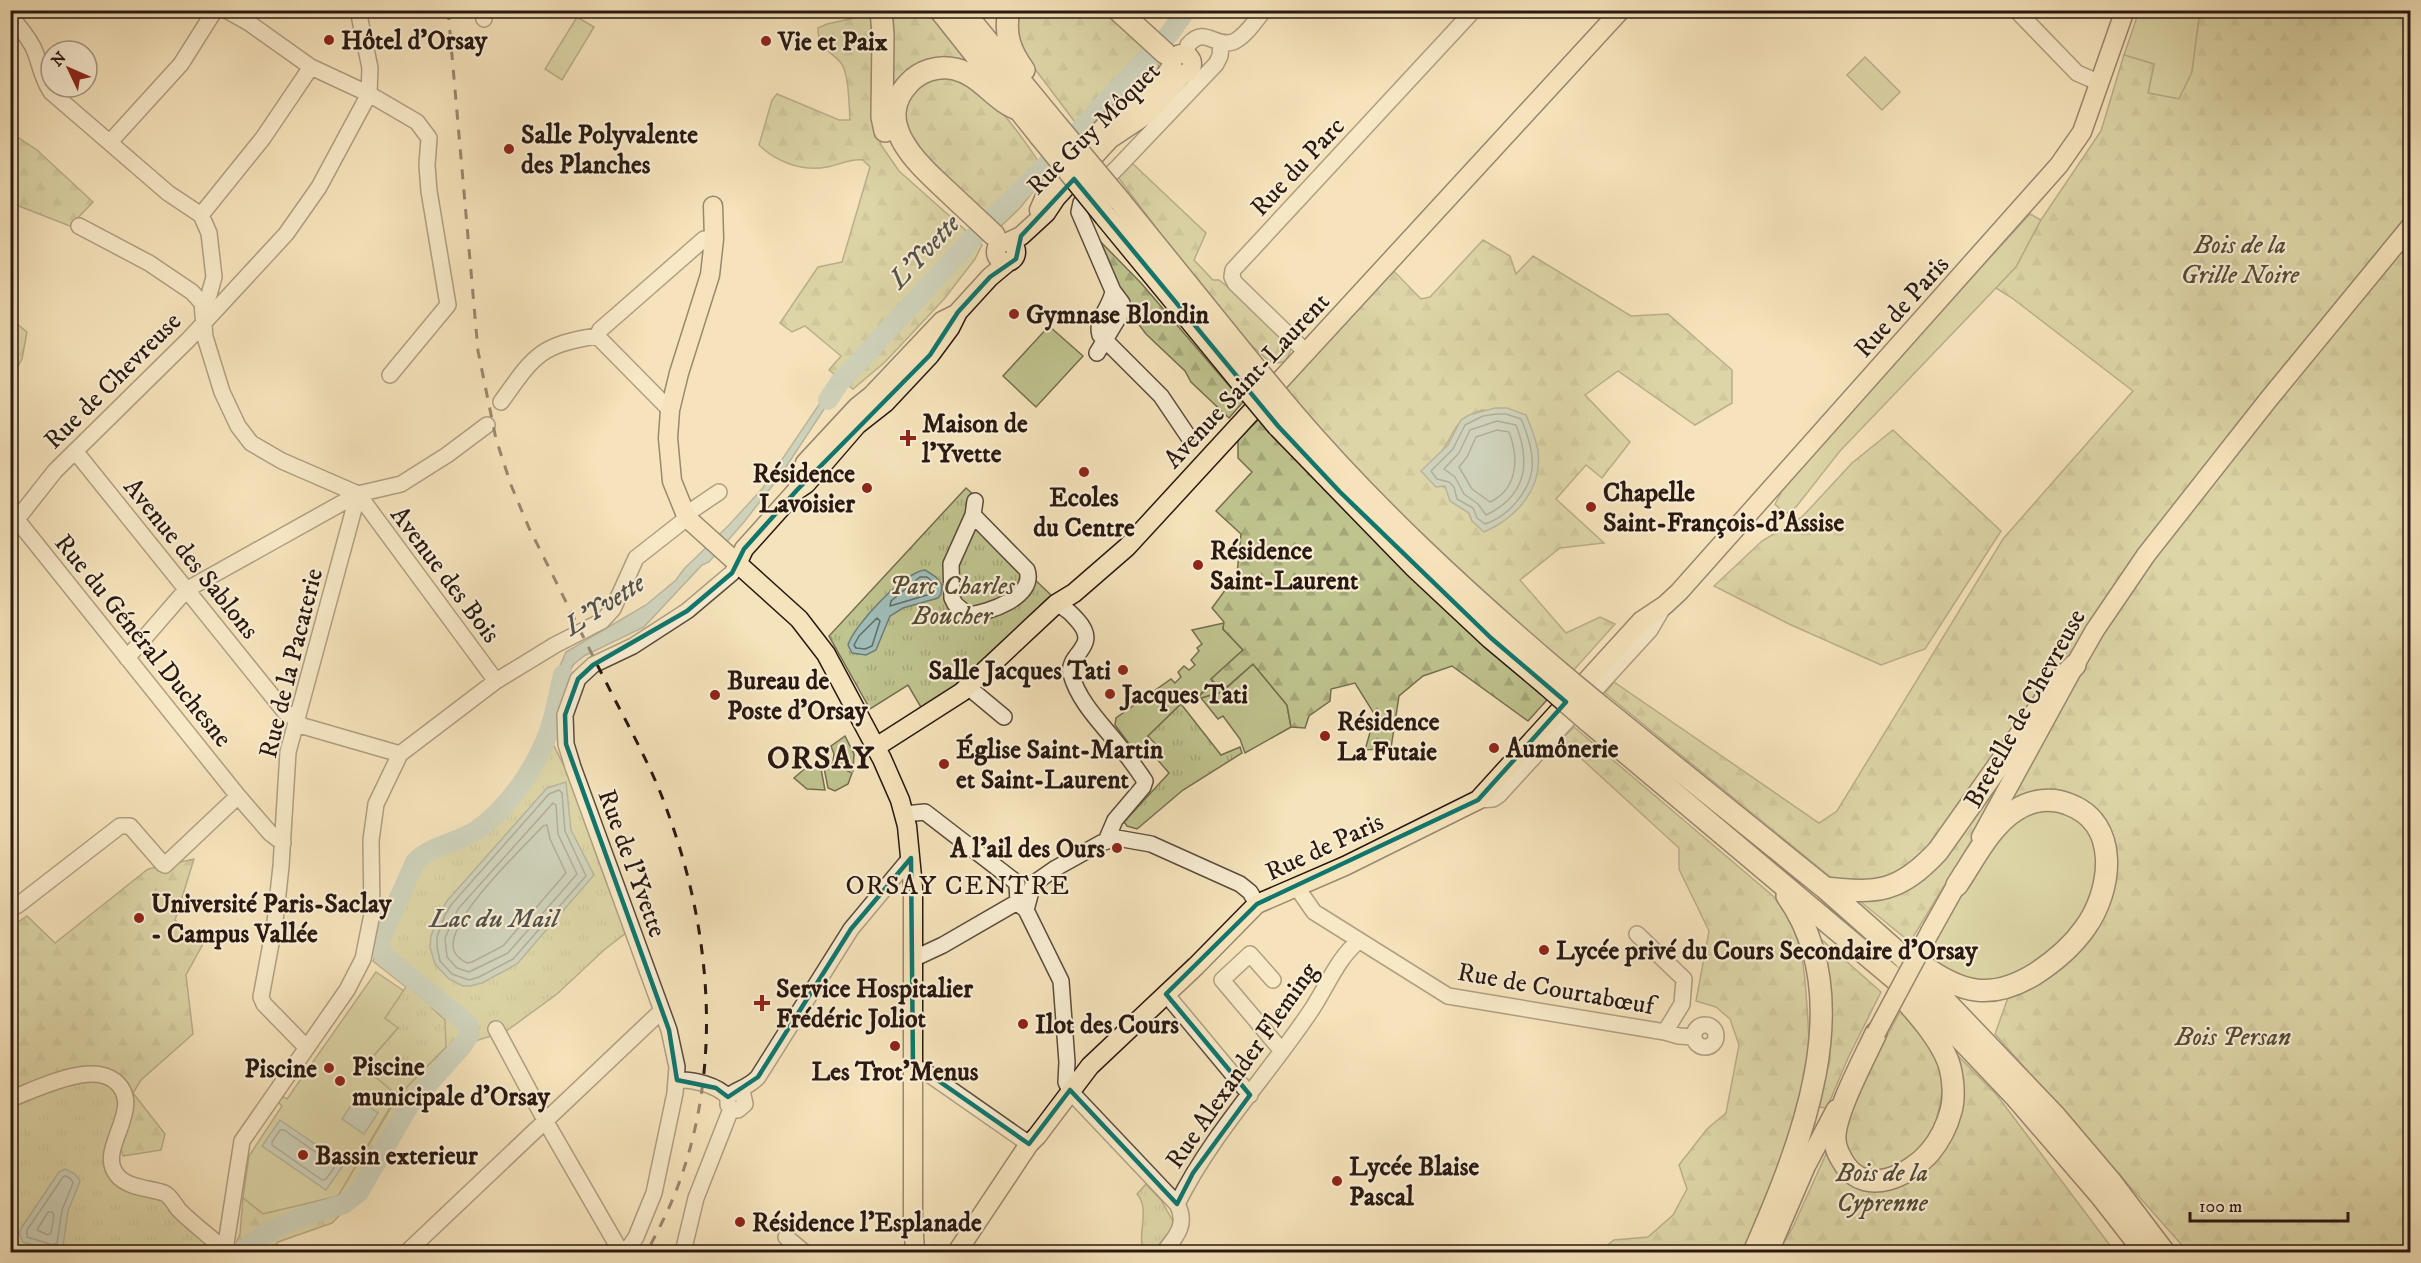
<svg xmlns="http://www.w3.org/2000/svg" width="2421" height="1263" font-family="'IM FELL DW Pica',serif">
<defs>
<pattern id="forest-firs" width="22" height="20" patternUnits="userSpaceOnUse" patternTransform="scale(1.5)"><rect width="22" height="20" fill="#bfc38e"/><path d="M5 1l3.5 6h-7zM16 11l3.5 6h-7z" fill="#a4a779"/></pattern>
<pattern id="park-tufts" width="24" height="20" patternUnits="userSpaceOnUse" patternTransform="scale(1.5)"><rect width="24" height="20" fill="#bfc38e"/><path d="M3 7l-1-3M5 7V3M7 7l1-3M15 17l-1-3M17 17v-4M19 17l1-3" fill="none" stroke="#a4a779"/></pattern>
</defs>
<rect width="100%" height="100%" fill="#f5e3bb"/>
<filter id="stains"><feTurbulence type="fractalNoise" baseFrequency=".00333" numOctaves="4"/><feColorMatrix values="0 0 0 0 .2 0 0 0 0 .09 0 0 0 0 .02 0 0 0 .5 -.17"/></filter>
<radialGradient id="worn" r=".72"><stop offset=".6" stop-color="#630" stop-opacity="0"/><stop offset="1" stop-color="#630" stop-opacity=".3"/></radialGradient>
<path fill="#bfc38e" stroke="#746e50" stroke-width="1.5" d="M2139,11H2200L2192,72L2179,99L2148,93L2154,64L2124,55Z
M577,17L594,27L562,80L545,69Z
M1865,57L1900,92L1882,110L1847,75Z
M2030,214L2041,220L2016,267L1840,451L1796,507L1788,513H1784L1775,504L1785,485L1860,399Z
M1049,326L1083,356L1036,407L1003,376Z
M1224,623L1223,629L1243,650L1211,679L1214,683L1196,697L1192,693L1148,736L1151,740L1136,753L1115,725L1116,718L1171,679L1175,683L1181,677L1178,672L1184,666L1189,670L1195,665L1191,660L1199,651L1197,648L1202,644L1192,630Z
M1253,664L1287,705L1291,727L1245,753L1240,739L1223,716L1218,719L1201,698L1222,692Z
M845,736L854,754L853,771L833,761L834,754L831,746Z
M830,762L852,773L848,784L835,791L828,788L824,768Z
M809,765L821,769L825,790L807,789L794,778Z
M2042,808C2057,810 2073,813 2085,823C2117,854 2085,923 2059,947C2036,967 2003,985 1972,982C1961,982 1938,965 1928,959C1942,923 1989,836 2021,816C2026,812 2036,810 2042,808Z
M376,972L404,991L398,1028L364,1067L397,1095L338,1197L263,1214L243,1198L249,1156L282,1106L278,1102L282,1096L287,1099Z"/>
<path fill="url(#forest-firs)" stroke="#746e50" stroke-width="1.5" fill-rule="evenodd" d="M858,11H874L876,124L881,145L899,171L982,245L975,259L945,298L885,362L853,389L829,370L841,356L805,326L792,332L780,323L818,267L842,262L870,167L863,160C850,158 840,165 827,167C803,172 776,162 759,145L772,100L777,94L839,120H850C849,106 849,73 841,63C830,50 818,49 818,28L827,24L854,18Z
M889,11H930L973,64L893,88H889Z
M1017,11H1107L1159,58L1158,72L1142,92L1090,142L1026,57C1017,41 1016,28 1017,11Z
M2200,11H2410V1252H2188L1995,1034L2010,992L2066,958L2113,845L2058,795L1995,802L1910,942L1605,693L1614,682L1819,823L1837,811L2003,539L2133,391L2012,298L1996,288L2016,267L2041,220L2101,131L2124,55L2154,64L2148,93L2179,99L2192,72Z
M943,76C993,87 1020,135 1047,174L1020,208L998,229L909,144L903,106L916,86Z
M10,132L37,150L93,202L70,226L11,203Z
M1132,163L1206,233L1194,260L1213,280H1219L1295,340L1286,361L1278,363L1269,361L1240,335L1196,281L1118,177Z
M1092,233L1141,283L1243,402L1229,418L1191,382L1185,371L1146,334L1112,289Z
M1483,240L1510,256L1516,274L1533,256L1631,316L1668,314L1732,370V403L1695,425L1618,371L1585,395L1630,442L1602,478L1586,465L1556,499L1604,543L1560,548L1520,580L1566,633L1600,617L1615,624L1528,721L1452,666L1423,676L1399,696L1391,748L1365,750L1375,715L1355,683L1331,689L1330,701L1309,716L1305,728L1291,727L1287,705L1253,664L1221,692L1201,698L1199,696L1214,683L1211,679L1243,650L1223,629L1224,622L1212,608L1237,574L1241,534L1216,511L1252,472L1238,458V439L1256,422L1290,377L1390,267L1421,299L1430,297ZM1482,410L1526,415C1546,467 1541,496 1494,527L1472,521L1469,513L1451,501L1448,490L1441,485L1437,457C1458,434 1448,422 1482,410Z
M11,319L27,332L22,359L11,378Z
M1893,430L2001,531L1925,649L1881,665L1789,624L1714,586L1762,541L1802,517L1852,463Z
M1574,727L1773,896C1797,924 1804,957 1806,993C1808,1021 1811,1048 1806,1075C1796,1134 1767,1196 1747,1252H1599L1614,1240L1648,1237L1673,1215L1687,1189L1679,1165L1707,1129L1726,1113L1739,1045L1730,1019L1716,1007L1696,1001L1709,931L1679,869V848L1561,740Z
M194,859L175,920L203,944L186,975L193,1034L141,1080L133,1093L165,1134L161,1150L123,1156L118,1136L11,1099V927L27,916L55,943L148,869Z
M1821,939L1881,992L1848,1058L1827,1108L1818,1107L1830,1060L1829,1025Z
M422,999L478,1040L453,1059L414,1106L385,1159L361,1194L332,1223L278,1242L271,1252H237L233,1250L240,1234L243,1198L263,1214L338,1196L398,1096L446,1047Z
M1901,1010C1947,1067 1951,1070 1930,1142L1946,1144L1954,1052L1996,1094L2115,1252H1778L1793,1227L1826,1154L1841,1130L1855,1095Z"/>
<path fill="url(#park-tufts)" stroke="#746e50" stroke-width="1.5" d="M966,488L981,501L968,516L1052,596L965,680L922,709L908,685L870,709L829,636Z
M1181,704L1221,755L1240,747L1242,753L1183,790L1137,829L1127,826L1124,822L1169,773L1156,758L1162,751L1148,736Z
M548,734L570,778L626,933L604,950L557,994L505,1032L478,1040L431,1007L445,1020L446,1047L398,1096L364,1067L398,1028L385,1018L406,987L373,961L415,862L437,848L463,838L493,817L526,777Z
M94,1074L125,1096L111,1164L179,1210L223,1252H11V1099Z
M1146,1184L1161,1200L1175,1225L1153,1252H1144C1136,1236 1151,1209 1137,1194Z"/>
<path fill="#9fbdb8" stroke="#707b76" stroke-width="1.5" d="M839,375L850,382L828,403L780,476L744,522L709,562L702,565L644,627L584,656L574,664L566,676L563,700L553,699L557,673L566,652L646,605L676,580L684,569L729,525L762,489Z
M1495,408H1507L1526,415C1531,427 1536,439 1538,451C1543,489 1516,518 1484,532L1472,521L1469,513L1450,501L1445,486L1436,487L1421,471L1448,445L1461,420L1469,415Z
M925,570L936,577L942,585L941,594L938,598L903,608L890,616L876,650L866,655L852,653L848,645C854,625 904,572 925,570Z
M566,782L571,830L594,875L517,964L482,983L470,986H463L449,979L435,964L430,947L431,936L440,912L447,901L547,788Z
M356,1098L378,1113L364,1134L342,1119Z
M280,1120L344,1164L326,1190L262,1146Z
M65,1169L75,1174L80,1181L68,1211L63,1246L54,1251L23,1242L19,1233L22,1227L59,1172Z"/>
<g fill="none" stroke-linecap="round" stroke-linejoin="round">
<path stroke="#646a65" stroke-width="1.5" d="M1496,414H1506L1521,419C1528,435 1534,452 1532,469C1529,493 1507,517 1485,524L1477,518L1473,508L1457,499L1454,487L1449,482L1437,479L1431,471L1453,449L1465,425L1483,416Z
M1497,421L1516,425C1531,463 1526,496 1486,515L1478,504L1464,494L1455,477L1444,469L1459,453L1470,430Z
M1497,430L1509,432C1519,458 1518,489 1490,502L1472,489L1459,467L1467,457L1476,437Z
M920,577H927L935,584L934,593L890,606L891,601Z
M877,618L880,621L872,646L865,649L856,648L854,645L859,636Z
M559,790L562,793L565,831L586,876L513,959L479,977L469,980L452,974L440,961L437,947V937L445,915L451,905L549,794Z
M553,803L556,805L558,834L577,874L508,953L469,972L457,968L447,957L445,938L458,909Z
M547,825L550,839L566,873L503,946L472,962L467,963C461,960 454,955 453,947C451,915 521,850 543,826Z
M280,1130H284L334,1165V1168L326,1179L322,1180L272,1145V1142Z
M66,1176L71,1179L73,1183L62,1210L57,1243L53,1245L27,1237V1230L63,1177Z
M48,1212H52L54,1215L51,1233L48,1235L37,1230Z"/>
<path stroke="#9fbdb8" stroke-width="20" d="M828,400L840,382L970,241L1062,149L1170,33L1186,10
M240,1252L266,1233L301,1217L344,1204L359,1192L410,1104L462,1046L470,1034L468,1024L385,957L381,950L380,941L415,862C431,845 458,843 477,830C508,808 535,769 548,734C555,716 558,694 563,675"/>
<g stroke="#5c4b3c" stroke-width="18">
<path id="minor" d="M226,10L249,23L311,67L369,94L417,122L429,138L427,165L429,191L448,305L390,375
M482,10L484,19
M2016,10L2077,73L2100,83
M10,16C19,26 27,36 33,47C40,62 41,77 51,92L168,193L201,215L209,233L214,277L209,295L202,303
M1186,55L1188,45C1205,25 1214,48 1233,42C1245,37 1256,20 1264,10
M110,142L181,64L215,10
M201,215L263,138L311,67
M79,226L149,263L192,292L202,303L205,337L222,392L238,426L251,443L282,461L358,494L496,681
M1113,291C1111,307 1095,319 1100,335L1161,396L1188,436
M597,336L600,330L704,239H714
M597,336L670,410
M1097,353L1120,315L1122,303L1113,291L1082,219L1079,212L1081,203L1117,168L1216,64L1220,56L1221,43
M1307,353L1235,283L1232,277L1233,270L1474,10
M501,402C534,356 539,345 597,336
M75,451L285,712L298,720
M685,515L719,492
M973,515L951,564L952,598L955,604L968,615C988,613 1036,597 1027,570L973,515L975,501
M17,520L238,796L270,833L283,843
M10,528L55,471L188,340L286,234L319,187L369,94L370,68L358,10
M1056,604C1066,608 1071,613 1078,621C1101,647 1066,654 1071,674C1079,703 1103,725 1120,747C1129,758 1137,769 1145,781L1143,787L1115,820L1106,841
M127,658L186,590L358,494L401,484L447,455L487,425
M968,687L1004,717
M296,724L400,754
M1478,800L1493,799L1499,795L1650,630L1664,606
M904,814L925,812L1017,883L1018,903
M1300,892L1314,912L1448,996L1665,1032L1679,1036L1694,1037
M1018,903L1026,910L1061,981L1067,1062L1066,1082L1070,1091L1177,1204
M10,909L18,905L120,826H130L163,864L165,865L238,796
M1026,910L1033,884L1056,868L1101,843L1117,838L1151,844L1240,884L1250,892L1257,904
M1637,934L1684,979L1682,1004L1665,1032
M913,959L943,945L1026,897
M1273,980L1250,954L1222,980L1282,1051
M1166,994L1250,1095
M1694 1036a11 11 0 1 1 22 0a11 11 0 1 1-22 0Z
M496,1029L546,1122L621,1252
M306,1047L264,1004L261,997L275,922L281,866L288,752L358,494
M913,1069L923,1070L1029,1144
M677,1080C693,1079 717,1085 728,1097V1105
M728,1097C735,1089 747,1089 758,1077L851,929L911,857
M10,1099C33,1090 56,1079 80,1075C92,1073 106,1074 115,1081C147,1108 95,1149 117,1175C127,1188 150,1188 164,1193C171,1196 174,1204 179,1210C194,1225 212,1238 227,1252
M731,1109L738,1110L745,1104L743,1095L738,1092
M786,1237L804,1252
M225,1250L242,1141L347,990L363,959L372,914L371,840L376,804L400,754L496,681L555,645L602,621L613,609L636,558L687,518
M407,1252L656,1016L662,1013
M626,1252L636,1237L654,1193L675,1093L677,1067L669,1030L573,767L566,744L565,715L578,679L593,665L633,646L687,611L732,573L738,562
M683,1252L696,1198L731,1109
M1164,1252C1176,1237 1188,1224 1177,1204C1211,1135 1267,1076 1310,1012C1326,989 1337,958 1359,941"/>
</g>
<g stroke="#291812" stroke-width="21">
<path id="major" d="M1172 64a10 10 0 1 1 20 0a10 10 0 1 1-20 0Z
M713,206L714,239L710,275L679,373L670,410L668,438L672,481L687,518L799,619L826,654L882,759L900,800L907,826L913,887V1217L915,1252
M1039,210L1050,185L1113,117C1122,110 1132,107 1142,101C1155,93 1164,78 1172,65
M996 252a10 10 0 1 1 20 0a10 10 0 1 1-20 0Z
M1008,242L1021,236L1046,213L1056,198L1110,139L1149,113L1183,74
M797,490L805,463L857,407L872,395L942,321L954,315
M738,562L744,549L797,490L806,484L857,425L885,403L930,355L950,328L958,312L990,277L1008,262
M876,747L962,692L1056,604L1074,593L1127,547L1621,10
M1981,837L2075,665L2095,630L2146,555L2268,400L2410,227
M1930,932L1963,873
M957,1252L1029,1144L1037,1136L1090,1066L1196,966L1257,904L1345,866L1478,800L1641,621L1665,605L1679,592L2059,165L2082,132L2125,10
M1769,1252L1806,1166L1836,1109"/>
</g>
<g stroke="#291812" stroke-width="24">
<path id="highway" d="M881,10L883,34L882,117L885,131
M940,10L1040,136
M962,10L1054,122
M1009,10C1004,34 1010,51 1024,70
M1118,10L1165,53
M1120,201L1256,369
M1105,216L1243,384
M994,235C978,220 962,205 947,191C919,165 871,123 909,83C920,71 938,65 955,69C981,75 995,102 1020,110
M1291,411C1372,506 1464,591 1559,672
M1278,426L1414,566L1491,638L1547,685
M1600,706L1825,888L1903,957L2055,1116L2111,1182L2164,1252
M1587,720L1938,1015L2015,1096L2102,1197L2145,1252
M1825,888C1878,894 1900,892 1938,851L2057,683L2075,665
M1922,965C1961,993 1991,1001 2035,974C2055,961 2071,948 2085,928C2112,891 2121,823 2068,804C2052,797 2031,800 2016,810C1990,826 1974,860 1957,885
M1876,1033C1865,1057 1833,1116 1835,1140C1835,1149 1840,1157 1845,1165C1867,1197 1910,1175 1930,1152C1940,1140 1947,1126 1951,1111C1955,1097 1953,1075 1948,1061C1939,1039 1922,1019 1906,1001
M1754,1252C1799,1149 1861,1000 1787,896"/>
</g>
<use href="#minor" stroke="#f8edd3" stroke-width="15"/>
<use href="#major" stroke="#f5e3bb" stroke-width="18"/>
<use href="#highway" stroke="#f5e3bb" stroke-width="21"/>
<path stroke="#291812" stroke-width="3" stroke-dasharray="10 10" stroke-linecap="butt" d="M448,10L478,351L496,439L511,485L529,528C557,583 584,639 612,694C632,733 654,772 668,813C712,933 723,1070 676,1191C668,1212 657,1232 647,1252"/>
<g stroke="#291812" stroke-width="21" stroke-linecap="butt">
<path id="major-bridge" d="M1876,1033L1930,932"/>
</g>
<g stroke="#291812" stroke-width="24" stroke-linecap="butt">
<path id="highway-bridge" d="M1054,122L1120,201
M1040,136L1105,216
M1256,369L1291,411
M1243,384L1278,426
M1559,672L1600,706
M1547,685L1587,720"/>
</g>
<use href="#major-bridge" stroke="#f5e3bb" stroke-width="18"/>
<use href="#highway-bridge" stroke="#f5e3bb" stroke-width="21"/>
</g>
<path d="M0 0H2421V1263H0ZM1074,179L1278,426L1340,492L1491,638L1566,702L1478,800L1257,904L1166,994L1250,1095L1193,1173L1177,1204L1070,1090L1029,1144L923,1070L913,1069L911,858L851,929L758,1077L728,1097L716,1088L677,1080L669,1030L566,744L565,715L578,679L593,665L687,611L732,573L744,549L797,490L930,355L958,312L990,277L1016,259L1021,236Z" fill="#f5e3bb" fill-opacity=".55" fill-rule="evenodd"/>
<path fill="none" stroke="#0f766e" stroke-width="4.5" stroke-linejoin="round" d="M1074,179L1278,426L1340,492L1491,638L1566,702L1478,800L1257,904L1166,994L1250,1095L1193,1173L1177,1204L1070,1090L1029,1144L923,1070L913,1069L911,858L851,929L758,1077L728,1097L716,1088L677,1080L669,1030L566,744L565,715L578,679L593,665L687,611L732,573L744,549L797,490L930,355L958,312L990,277L1016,259L1021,236Z"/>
<g fill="#8f2418" stroke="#f8edd3" stroke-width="2">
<circle cx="329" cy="40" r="6"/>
<circle cx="766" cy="41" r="6"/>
<circle cx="509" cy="149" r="6"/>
<circle cx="1014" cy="314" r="6"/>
<path d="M905 429h6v6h6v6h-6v6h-6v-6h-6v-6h6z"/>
<circle cx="1084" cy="472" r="6"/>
<circle cx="867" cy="488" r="6"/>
<circle cx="1591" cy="507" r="6"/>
<circle cx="1198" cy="565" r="6"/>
<circle cx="1123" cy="670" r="6"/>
<circle cx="1110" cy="694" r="6"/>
<circle cx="715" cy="695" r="6"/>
<circle cx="1325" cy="736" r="6"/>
<circle cx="1494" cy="748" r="6"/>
<circle cx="944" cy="764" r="6"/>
<circle cx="1117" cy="848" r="6"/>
<circle cx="139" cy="918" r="6"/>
<circle cx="1544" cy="950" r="6"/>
<path d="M759 994h6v6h6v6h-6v6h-6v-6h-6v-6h6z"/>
<circle cx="1023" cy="1024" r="6"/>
<circle cx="895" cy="1046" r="6"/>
<circle cx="329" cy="1068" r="6"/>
<circle cx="340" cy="1081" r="6"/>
<circle cx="303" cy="1155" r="6"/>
<circle cx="1337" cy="1181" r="6"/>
<circle cx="740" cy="1222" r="6"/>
</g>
<g text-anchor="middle" stroke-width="4.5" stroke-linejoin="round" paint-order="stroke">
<g font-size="26" font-weight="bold" fill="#291812" stroke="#f8edd3" text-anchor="start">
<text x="341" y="49">Hôtel d'Orsay</text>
<text x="778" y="50">Vie et Paix</text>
<text x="521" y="143">Salle Polyvalente<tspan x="521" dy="30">des Planches</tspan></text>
<text x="1026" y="323">Gymnase Blondin</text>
<text x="922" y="432">Maison de<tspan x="922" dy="30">l'Yvette</tspan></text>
<text x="855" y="482" text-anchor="end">Résidence<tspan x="855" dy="30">Lavoisier</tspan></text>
<text x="1603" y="501">Chapelle<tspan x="1603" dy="30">Saint-François-d'Assise</tspan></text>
<text x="1084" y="506" text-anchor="middle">Ecoles<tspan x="1084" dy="30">du Centre</tspan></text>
<text x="1210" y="559">Résidence<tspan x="1210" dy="30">Saint-Laurent</tspan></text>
<text x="1111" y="679" text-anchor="end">Salle Jacques Tati</text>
<text x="727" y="689">Bureau de<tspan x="727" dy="30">Poste d'Orsay</tspan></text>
<text x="1122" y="703">Jacques Tati</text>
<text x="1337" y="730">Résidence<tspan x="1337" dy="30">La Futaie</tspan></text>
<text x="1506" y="757">Aumônerie</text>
<text x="956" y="758">Église Saint-Martin<tspan x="956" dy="30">et Saint-Laurent</tspan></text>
<text x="1105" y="857" text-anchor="end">A l’ail des Ours</text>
<text x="151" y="912">Université Paris-Saclay<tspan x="151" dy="30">- Campus Vallée</tspan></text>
<text x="1556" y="959">Lycée privé du Cours Secondaire d'Orsay</text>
<text x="776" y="997">Service Hospitalier<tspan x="776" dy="30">Frédéric Joliot</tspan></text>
<text x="1035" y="1033">Ilot des Cours</text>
<text x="352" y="1075">Piscine<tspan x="352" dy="30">municipale d'Orsay</tspan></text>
<text x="317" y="1077" text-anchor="end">Piscine</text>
<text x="895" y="1080" text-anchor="middle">Les Trot'Menus</text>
<text x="315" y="1164">Bassin exterieur</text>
<text x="1349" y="1175">Lycée Blaise<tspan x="1349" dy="30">Pascal</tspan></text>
<text x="752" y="1231">Résidence l'Esplanade</text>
</g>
<g font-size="26" fill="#291812" stroke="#f8edd3">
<text transform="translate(1093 128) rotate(-45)" y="9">Rue Guy Môquet</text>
<text transform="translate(1297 166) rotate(-47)" y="9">Rue du Parc</text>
<text transform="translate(1901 306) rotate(-48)" y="9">Rue de Paris</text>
<text transform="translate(112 380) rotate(-45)" y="9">Rue de Chevreuse</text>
<text transform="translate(1246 380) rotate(-47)" y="9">Avenue Saint-Laurent</text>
<text transform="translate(192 558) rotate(51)" y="9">Avenue des Sablons</text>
<text transform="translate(446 574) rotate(53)" y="9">Avenue des Bois</text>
<text transform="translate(144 640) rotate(51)" y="9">Rue du Général Duchesne</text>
<text transform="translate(290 663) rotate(-76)" y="9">Rue de la Pacaterie</text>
<text transform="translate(2024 708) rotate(-61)" y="9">Bretelle de Chevreuse</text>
<text transform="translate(1324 846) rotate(-25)" y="9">Rue de Paris</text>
<text transform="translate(633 863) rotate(70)" y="9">Rue de l'Yvette</text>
<text transform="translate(1556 988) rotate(10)" y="9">Rue de Courtabœuf</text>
<text transform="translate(1241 1065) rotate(-55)" y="9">Rue Alexander Fleming</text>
</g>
<g font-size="26" font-style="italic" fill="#564b37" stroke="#f8edd3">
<text x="2240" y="253">Bois de la<tspan x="2240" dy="30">Grille Noire</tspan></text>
<text x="952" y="594">Parc Charles<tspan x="952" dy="30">Boucher</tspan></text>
<text x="2233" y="1045">Bois Persan</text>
<text x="1882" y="1181">Bois de la<tspan x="1882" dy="30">Cyprenne</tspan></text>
</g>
<g font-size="27" font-style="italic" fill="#52524c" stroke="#f8edd3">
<text transform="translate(924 251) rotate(-47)" y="9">L'Yvette</text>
<text transform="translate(604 604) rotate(-33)" y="9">L'Yvette</text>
<text x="494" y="927">Lac du Mail</text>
</g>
<g font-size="27" letter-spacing="1.5" fill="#291812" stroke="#f8edd3">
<text x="958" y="894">ORSAY CENTRE</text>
</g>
<g font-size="32" font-weight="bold" letter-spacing="1.5" fill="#291812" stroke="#f8edd3">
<text x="821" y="768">ORSAY</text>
</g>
</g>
<rect width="2421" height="1263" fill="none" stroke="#f5e3bb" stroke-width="36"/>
<rect x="12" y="12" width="2397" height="1239" fill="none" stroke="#291812" stroke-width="3"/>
<rect x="18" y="18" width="2385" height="1227" fill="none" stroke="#291812" stroke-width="1.5"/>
<g transform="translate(69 69) rotate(314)"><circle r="28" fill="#f8edd3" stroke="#a59886" stroke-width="1.5"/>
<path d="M0-4.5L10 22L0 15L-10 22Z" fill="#8f2418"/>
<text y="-9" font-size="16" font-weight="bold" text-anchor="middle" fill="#291812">N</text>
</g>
<path d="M2190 1212v9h158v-9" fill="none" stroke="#291812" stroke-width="3"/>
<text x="2199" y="1212" font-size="18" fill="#291812" stroke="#f8edd3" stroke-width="4.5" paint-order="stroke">100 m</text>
<rect width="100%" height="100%" filter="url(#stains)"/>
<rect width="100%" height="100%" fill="url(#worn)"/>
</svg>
